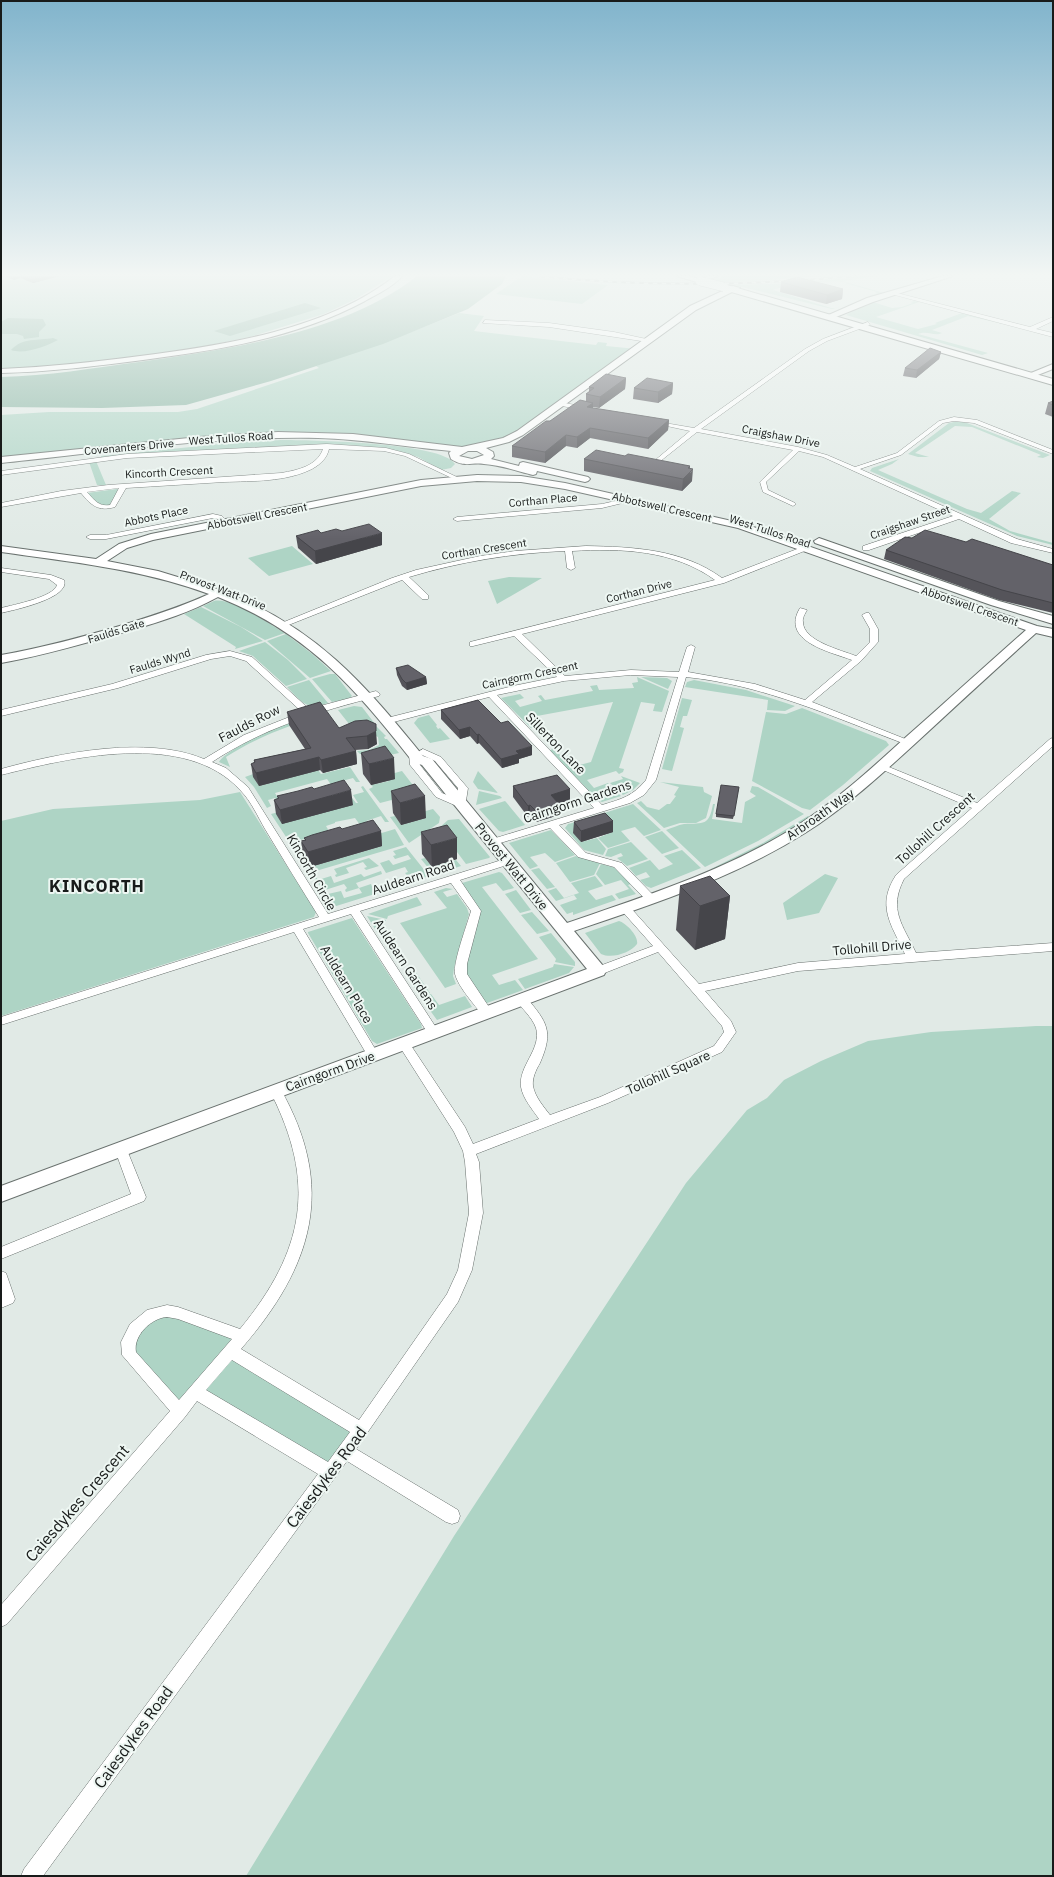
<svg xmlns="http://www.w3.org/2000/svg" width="1054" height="1877" font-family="'IBM Plex Sans',sans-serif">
<rect width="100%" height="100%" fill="#e1eae6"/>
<path fill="#aed4c5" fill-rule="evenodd" d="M1,276H392L356,299L324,314L250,337L191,349L96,362L35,368L1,369Z
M522,276L608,285L582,304L496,294Z
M724,276H831L752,281L723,282L715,280Z
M865,276H879L842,281L884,293L872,296L869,295L878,294L875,293L877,292L848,284L845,285L847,283C835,278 786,285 773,290L831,308H836L853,303L832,309L734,285L802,283Z
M915,301L919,302L876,317L918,329L937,324L935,323L962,313L1003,324L968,316L932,330L942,333C934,337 928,330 918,334L988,353L982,355L846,315L856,308L873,302L892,308L902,307L913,303L911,302Z
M459,313L484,316L474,331L596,345L598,342L607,343L606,346L637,349L513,437L467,448L383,439L245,437L1,460V415L49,412H178L197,409L319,368L316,366L419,329Z
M959,421L967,423L1050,455L1043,458L1037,457L1041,455L972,427L955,426L915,453L929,457H918L908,454L949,423Z
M281,440C308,440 442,442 455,464L451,468L441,470L418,457L394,450L350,445L163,452L101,457V456L231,443Z
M899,459L892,464L878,470L967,509L981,513L1012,491L1021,493L989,519L1010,531L1053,543V545L1017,536L870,471L872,468Z
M96,461L106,485H97L89,462Z
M117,489L119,490L110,505C100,508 94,500 87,493Z
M292,546L313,564L269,576L248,558Z
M509,577L542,578L497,604L488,581Z
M214,601C231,597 269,624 285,633L265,640L203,606Z
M201,607L241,627L263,641L235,649L236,647L184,614Z
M286,634L311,653L331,671L310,678L267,641Z
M265,642L288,660L307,679L286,686L253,656L239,651Z
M330,674H335L352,696L348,699L332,702L312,679Z
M637,677L669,691L662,712L653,711L655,704L641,702L619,768L624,769L623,772L619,774L616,771L587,780L594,788L608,783L621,796L602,802L597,800L550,751L553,748L572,767L591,762L613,702L526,718L534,728H531L501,698L520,694L524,698L515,701L520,707L542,701L538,696L541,695L545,700L593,691L590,686L597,685L599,690L634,688L632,683L638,682Z
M641,677L667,678L672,681L668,689Z
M309,680L328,703C306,711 302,702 287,687Z
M694,680L746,690L795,706L785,711L767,710L768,700L685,687L687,682Z
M682,698L692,700L687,716H683L680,727L684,728L672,771L662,769Z
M354,706L362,707L375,724L353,729L338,710Z
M802,708L886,741L889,745L843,785L810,810L802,808L752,781L766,712L786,714Z
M429,715L437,725L436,726L438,729L440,728L450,739L430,743L414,723L418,718Z
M288,723L290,726C268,734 246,744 226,757L230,767L219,762C225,750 275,727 288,723Z
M376,726L386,736L384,737L385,739H387L399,753L390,755L360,754L357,751L369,750L379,745L378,737L363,730Z
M350,767L360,782H356L353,778L335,783L334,789L327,779L275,793L281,803H279L275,798L268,800L271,806L267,808L254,787L245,777L256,773L259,786L318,770L321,774Z
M402,771L419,793L380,803L369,789L373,787L371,785L389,781L391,774Z
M478,771L498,793L478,789L473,782Z
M621,776L640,783L633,790L623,795L610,783L623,779Z
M660,782L703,787L704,792L712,796L706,818L696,823H680L664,828L637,803L641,801L647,807L659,810L667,804H670L676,796L674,795L679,787Z
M363,786L389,822H385L381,816L366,821L369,825L363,829L355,818L335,822V823L326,826L333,838L321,834L294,842L297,847L294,849L271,814L349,794L356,803H358L353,795L364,792L361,787Z
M752,786L758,787L804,814L758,841L705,867L666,830C672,828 678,825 684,824C704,823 709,826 713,804H715L712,819L742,823L745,802L756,796L750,792Z
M479,791L500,796L502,798L476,805Z
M240,792L316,912L314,917L1,1016V821L53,809L200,800Z
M505,801L506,802L525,825L503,832L499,831L479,809Z
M633,804L661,830L644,836L635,827L621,831L630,841L608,848L598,838L612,832L582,820Z
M433,809L440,817L439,823L409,843L390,817L395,816L401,825L426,818L422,812Z
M808,816L810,817C779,838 746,855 712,870L711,869L763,843Z
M459,819L490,857L489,858L466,864L439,828L448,820Z
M580,821L581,842L597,838L606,849L603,855L584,850L565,828L568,824Z
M395,829L404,845L309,873L297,856L306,852L303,856L310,867L382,846L375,835Z
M551,830L575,855L555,862L545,853L530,857L538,866L530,869L509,843Z
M662,831L679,848L662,854L645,837Z
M631,842L648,859L627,866L617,858L623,856L621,853L611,857L605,856L608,849Z
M406,847L429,876L399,886L394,879L402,877L405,882L423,876L420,871L407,875L405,873L408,872L405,867L386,873L380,863L389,860L393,865L411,859L408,855L395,859L393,856L396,855L393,851Z
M682,850L701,868L651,888L646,886L640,880L650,877L646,872L636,876L629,868L650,860L659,870L673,864L664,856Z
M576,856L600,863L594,875L570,882L556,863Z
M369,858L379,866L366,870L364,868L367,867L363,862L346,868L349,873L336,877L335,875L337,874L334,869Z
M425,858L432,867L456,860L461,866L434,875L421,859Z
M601,864L616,868L631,884L628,885L636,894L619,899L615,894L629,889L621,880L605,885L596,874Z
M539,868L555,887L547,889L531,870Z
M381,871L382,874L356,883L359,888L371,884L374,892L393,886L394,888L333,907L313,875H315L318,880L331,876L334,883L361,874L364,877ZM344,884L347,888L345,890L346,892L359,888L362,893L344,898L341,891L328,894L325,890Z
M499,872L502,873L514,888L503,891L496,883L482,887L538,959L492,975L499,985L515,980L523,990L487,1003L485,1002L469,981L465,968L480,912L462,883Z
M825,874L838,878L819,913L787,920L783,903Z
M595,876L603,886L588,891L596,900L612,895L616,900L573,915V912L567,914L560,905L577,899L574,895L556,901L548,891L556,888L564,898L579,893L571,883Z
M446,888L453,889L443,892L447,897L457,894L467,908L469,914L454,968L453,976L456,984L445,988L400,923L447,908L434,892Z
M516,890L531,910L520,913L505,894Z
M417,897L422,905L388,916L387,919L368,914Z
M532,912L549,931L537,934L521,915Z
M367,916L386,920L384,924L387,929L377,932Z
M352,918L421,1024L422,1028L377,1044L372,1041L308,933V932Z
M619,921C626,923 639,936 637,944C630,953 612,959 601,954L585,933Z
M551,933L575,962V966L555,962L556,959L539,937Z
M554,964L574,967L569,973L525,989L518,979L553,967Z
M415,971L430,993L420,996L405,974Z
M431,994L439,1005L465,996L472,1007L437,1020L421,998Z
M1036,1026H1053V1876H246L454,1536L686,1183L747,1110L767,1098L784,1080L821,1061L868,1041L931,1032Z
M159,1312L242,1336L231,1351L361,1430L329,1472L196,1392L180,1412L129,1355L128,1340Z"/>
<path fill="#86b3a1" d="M417,276H506L502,284L468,309L383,344L271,381L186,405L102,408L1,407V377C48,376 93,368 139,362C228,349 346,333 417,276Z
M305,303L321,308L230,336L214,331Z
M8,318L43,319L46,325L39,332V337L24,339L23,336L17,334H1V322Z
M53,338L58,340C47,346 24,355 11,350C23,337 38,341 53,338Z"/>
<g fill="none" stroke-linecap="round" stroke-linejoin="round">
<g stroke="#69716e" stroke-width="1">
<path id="street" d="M893,292L1030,327L1053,317V321L1036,329L1053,333V337L891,294Z
M485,320L549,323L614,332L651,340L648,342L549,327L483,323Z
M868,322L870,325L827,341L809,351L701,429L798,447L827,455L855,467L897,453L939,421L954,417L977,420L1053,450V454L974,423L954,421L943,423L901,455L860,469L1017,539L1053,549V553L1011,543L959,519L869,550H863V546L953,516L823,457L799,451L766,482L768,490L795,503L796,504L793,506L763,492L760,482L793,450L697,432L658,463L653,462L690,431L653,423V421L694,428L805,349L823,339Z
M560,402L585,407L588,409L585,411L558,405L557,404Z
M327,444L386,448L409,454L461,479L456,480L405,456L384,451L329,449C327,458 321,464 312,469C286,482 253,481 224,482C192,484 159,486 126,488L115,507C98,512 91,505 81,493L1,507V503L61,491L108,485L281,473C298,470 317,466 323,449L127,458L1,475V471L127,454ZM119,488L110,505C99,507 94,500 87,492Z
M629,498L632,500L631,501L602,508L457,521L453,519L457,517L602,504Z
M213,514L222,516L228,522L221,524L218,519L213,518L106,539H90L86,537L90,535H106Z
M586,546C634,547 682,549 722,578L805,546L812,548L724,583L522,634L565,676L631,670L679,672L687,647L691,645L695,647L688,672L755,684L805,700L852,660C830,652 780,641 800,608L807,610C805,614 802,618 803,622C803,641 841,650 856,656L870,642V629L862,615L866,613H869L878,629V642L861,661L812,702L913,742L908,745L905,744C833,717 764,685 686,677L656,780L644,795L630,803L559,825L586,853L622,863L655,897L656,899L655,901H647L614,867L578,857L550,828L497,844H489L488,842L489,840L594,808L489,697L386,724L382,721L383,719L513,686L557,677L514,636L473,646H470V642L715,580C674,550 621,548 572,551L575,568L571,570L567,568L565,551C512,553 459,562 409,577L428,595V599H422L402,580L286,626L279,624L392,578L416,570L480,556L515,551ZM631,675L678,677L646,780C633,796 622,799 602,805L497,695L564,681Z
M1,568L51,575L64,580C71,598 14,610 1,613V608C13,605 54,597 57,585L49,579L1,572Z
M230,651L252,657L309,709L376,691L380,694L379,696C318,712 265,727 212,762L226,768L248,787L328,914L505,859H513L514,861L513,863L460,880L481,911L467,964V974L493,1013L491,1016H483C475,1005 458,987 455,974C453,962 467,925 471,911L451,883L360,911L437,1029L439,1032L437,1035H429L351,914L303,929L377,1052L379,1055L377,1058H369L294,932L1,1025V1017L319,917C301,888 283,859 265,829C258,817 251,801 241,791C186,729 69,758 1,775V769C59,753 147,735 204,759L244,735L302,712L246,661L230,656L211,659L118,688L1,716V710L112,684L206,655Z
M1053,738V746L904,879C888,910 903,925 916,953L1053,943V951L798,971L705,991L731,1021L736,1032L722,1052L608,1103L476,1154L479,1162L483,1213L472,1270L458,1302L356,1449L458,1510L460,1516L458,1522L452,1524L446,1522L347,1461L43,1876H21L24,1869L318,1474L197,1401L185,1417L7,1624L1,1627V1605L170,1411L122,1355L121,1342L130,1324L147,1310L167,1305L178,1307L240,1329C305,1250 317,1183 270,1091L272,1088H280C337,1188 313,1266 241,1349L359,1420L447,1294L458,1270L469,1213L465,1162L463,1151L454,1132L398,1044L400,1041H408L465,1127L473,1144L539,1119C533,1110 523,1099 521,1087C518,1066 542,1049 536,1028C532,1017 522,1009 516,1000L518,997H526C547,1022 554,1031 540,1063C536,1070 532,1078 533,1086C535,1097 544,1107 550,1115L600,1097L714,1046L724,1032L722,1026L658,952L602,974H594L592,971L594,968L653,946L621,910L620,908L621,906H629L699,984L798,963L905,954C891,924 876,906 896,875L972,808L876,767L878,765H884L977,803L1050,739ZM167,1317L178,1319L232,1339L179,1400L136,1352C133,1336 151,1318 167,1317ZM232,1360L350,1432L328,1462L206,1390Z
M423,749L441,757L466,786L468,788L465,807H459L436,797L410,765L409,754L411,752H417L420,765L442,793L457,799L458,788L435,761L420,754L418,752Z
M121,1145L126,1146L127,1150L146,1197L144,1201L1,1259V1247L131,1194L115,1150L116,1146Z
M1,1271L6,1273L15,1299L13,1303L1,1308Z"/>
</g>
<g stroke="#69716e" stroke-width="2">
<path id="secondary" d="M395,276H402C393,287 377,294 365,301C296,338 219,350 143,360C96,366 49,372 1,373V369C48,367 94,362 140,356C224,345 327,330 395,276Z
M708,276H718L700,283L696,281Z
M943,276H953L873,302L831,319L824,317L867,298Z
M733,286L740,288L696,310L523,435L509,442L486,448L493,452L494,456L491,459L519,466L520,463L523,462L588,477L590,479L588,481L585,482L537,471L536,474L533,475C517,471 500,465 484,464C471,462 465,468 451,459L449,453L451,451C406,447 363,439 318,438C212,436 106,452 1,463V457L199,437L278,432L353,434L462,447L503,438L517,431L690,306ZM468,451H477L484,455L472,459L459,456Z
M1053,364V369L1030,378L1026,375Z
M477,475L521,476L565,483L745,524L1037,626L1053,629V637L1036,633C996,669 957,705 918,741C882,774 846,807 805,833C734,878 653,904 574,931L604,967L606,971L604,975L1,1202V1186L587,969L422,765L413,762C355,688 308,633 218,597C191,612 162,621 132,630C89,642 46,655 1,663V655C42,648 82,637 123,625C152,616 181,607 209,594C142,569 71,562 1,552V546L96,559L119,544L151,534L421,480ZM477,481L521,482L565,489L738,528L1026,630C986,665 946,702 906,737C871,769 836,801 795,827C725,871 645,896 567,923L432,759L423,756C364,683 316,628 227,593L226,589H217L158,571L107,561L127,548L153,540L421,486Z
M819,538L999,601L1053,616V624L991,605L815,543L814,541Z"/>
</g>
<g stroke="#69716e" stroke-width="2">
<path id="primary" d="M677,276H690L704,281L700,283Z
M721,285H727L1053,379V385L721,289Z"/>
</g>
<use href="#street" fill="#fff" fill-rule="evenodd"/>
<use href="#secondary" fill="#fff" fill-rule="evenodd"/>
<use href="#primary" fill="#fff" fill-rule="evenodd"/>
<g stroke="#727775" stroke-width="2">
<path id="rail" d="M536,276C643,287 749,286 856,276"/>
</g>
<use href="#rail" stroke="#eef7f3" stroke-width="1.5" stroke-dasharray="4.5" stroke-linecap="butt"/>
<g stroke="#69716e" stroke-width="10" stroke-linecap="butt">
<path id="primary-bridge" d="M700,281L724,287"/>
</g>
<use href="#primary-bridge" stroke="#fff" stroke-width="9"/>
</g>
<path fill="#55545a" d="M5,276H60L33,283L20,278L14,280Z
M781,282L843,289L842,299L826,304L780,292Z
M941,352L939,359L916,378L903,376L905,368Z
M626,378L625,389L599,408L593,407V408L669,420L668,430L648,449L590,438L577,448L566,446L545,463L512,457V446L550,421L586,401V394L589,392V387Z
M673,383L672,394L658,403L633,399L634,388Z
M1053,401V417L1045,414L1048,403Z
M625,456L690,466V469L692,481L682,491L584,471V459Z
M342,531L382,545L316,564L298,548L296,536L321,533Z
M912,538L966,542L1053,565V613L999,600L884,559L886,550Z
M396,668L426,677L427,684L407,690L402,686L397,675Z
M441,710L532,755L519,759V763L502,768L479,743L477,744L470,736L460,739L441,719Z
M287,712L339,728L367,720L377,744L368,749L355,750L356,751L357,764L323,773L320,770L259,786L253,777L251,764L254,763V760L305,749L289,725Z
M361,753L395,779L371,785L363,774Z
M513,786L570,789V800L559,804V815L536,822L530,816L528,817L513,797Z
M739,787L733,819L716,817V814Z
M314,789L353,805L282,824L276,814L274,800L278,799L277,796Z
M391,791L426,818L401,825L393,813Z
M613,821V832L581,842L573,833L574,822Z
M342,829L381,831L382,846L310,867L303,856L301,841L305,840L304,838Z
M421,832L457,859L432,867L422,854Z
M680,886L730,896L725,939L695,950L676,930Z"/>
<path fill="#45454a" d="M18,276H20V278L14,280L13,277Z
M49,276H60L33,283L32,280Z
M843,289L842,299L826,304L827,295Z
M941,352L939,359L916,378L917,370Z
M626,378L625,389L599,408L600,397Z
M673,383L672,394L658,403V392Z
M593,403V413L587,407Z
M669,420L668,430L648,449V438Z
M590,428V438L577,448V437Z
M566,435V446L545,463V452Z
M690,466V473L693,469L692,481L682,491L683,479L688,468Z
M382,533V545L316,564L315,551Z
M426,677L427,684L407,690L406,683Z
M470,727V736L460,739L459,730Z
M376,731L377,744L368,749L367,736Z
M479,734V743L477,744V735Z
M532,746V755L519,759V763L502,768L501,759L516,751Z
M356,751L357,764L323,773L321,760Z
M319,757L320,770L259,786L256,773Z
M394,758L395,779L371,785L369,764Z
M570,789V800L551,806V795Z
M351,790L353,805L282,824L280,810Z
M425,796L426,818L401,825L400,803Z
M559,804V815L536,822V811Z
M530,805V816L528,817V806Z
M613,821V832L581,842V831Z
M381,831L382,846L310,867L308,852Z
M457,838V859L432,867L431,845Z
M730,896L725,939L695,950L700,906Z"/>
<path fill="#636269" stroke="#45454a" d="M21,276H49L32,280Z
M797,277L843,289L827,295L781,282Z
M930,348L941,352L917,370L905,368Z
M606,374L626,378L600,397L586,394L594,388L589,387Z
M647,378L673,383L658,392L634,388Z
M580,400L593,403L587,407L669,420L648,438L590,428L577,437L566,435L545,452L512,446L546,421H550Z
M1053,401V405L1048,403Z
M596,450L625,456L628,454L690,466L688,468L693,469L683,479L584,459Z
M369,524L382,533L315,551L296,536L318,530L321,533L336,529L342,531Z
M925,530L966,542L972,539L1053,565V603L1002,590L886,550L905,537L912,538Z
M408,665L426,677L406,683L402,679L396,668Z
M478,700L501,723L508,721L532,746L516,751L519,754L501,759L479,734L477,735L470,727L459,730L441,710Z
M320,702L339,728L355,721L367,720L376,724V731L367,736L346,738L356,751L321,760L319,757L256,773L251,764L255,762L254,760L311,748L287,712Z
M385,746L394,758L369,764L361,753Z
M557,775L570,789L551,795L559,804L536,811L530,805L528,806L513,786Z
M344,780L351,790L280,810L274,800L279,798L277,796L298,791L312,787L314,789Z
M415,784L425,796L400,803L391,791Z
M721,785L739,787L734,816L716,814Z
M605,813L613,821L581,831L574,822Z
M373,820L381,831L308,852L301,841L306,840L304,838L312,835L340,827L342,829Z
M447,825L457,838L431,845L421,832Z
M710,876L730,896L700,906L680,886Z"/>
<linearGradient id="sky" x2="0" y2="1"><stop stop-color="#81b4cc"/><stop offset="0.51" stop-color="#f2f6f4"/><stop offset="1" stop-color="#f2f6f4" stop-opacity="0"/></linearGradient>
<rect width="1054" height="539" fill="url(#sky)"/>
<g text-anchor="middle" stroke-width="4" stroke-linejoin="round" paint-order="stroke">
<g font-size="11" fill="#181b1a" stroke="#eef7f3">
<text transform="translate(781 436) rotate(11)" y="4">Craigshaw Drive</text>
<text transform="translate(231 438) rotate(-4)" y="4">West Tullos Road</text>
<text transform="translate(129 447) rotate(-5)" y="4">Covenanters Drive</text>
<text transform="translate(169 472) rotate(-3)" y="4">Kincorth Crescent</text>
<text transform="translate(543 500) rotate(-5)" y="4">Corthan Place</text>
<text transform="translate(662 507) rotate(13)" y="4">Abbotswell Crescent</text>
<text transform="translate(156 516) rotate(-12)" y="4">Abbots Place</text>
<text transform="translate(257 516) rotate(-11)" y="4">Abbotswell Crescent</text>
<text transform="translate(910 522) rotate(-19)" y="4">Craigshaw Street</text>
<text transform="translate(770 531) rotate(18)" y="4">West Tullos Road</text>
<text transform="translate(484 549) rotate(-9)" y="4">Corthan Crescent</text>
<text transform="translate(223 590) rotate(21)" y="4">Provost Watt Drive</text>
<text transform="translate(639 591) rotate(-14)" y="4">Corthan Drive</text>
<text transform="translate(970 606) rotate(19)" y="4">Abbotswell Crescent</text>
<text transform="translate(116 631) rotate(-17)" y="4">Faulds Gate</text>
<text transform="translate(160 661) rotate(-17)" y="4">Faulds Wynd</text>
<text transform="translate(530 675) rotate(-12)" y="4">Cairngorm Crescent</text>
</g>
<g font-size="13" fill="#181b1a" stroke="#eef7f3">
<text transform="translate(249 723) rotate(-27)" y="5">Faulds Row</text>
<text transform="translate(556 743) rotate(46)" y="5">Sillerton Lane</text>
<text transform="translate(577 801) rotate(-18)" y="5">Cairngorm Gardens</text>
<text transform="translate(820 814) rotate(-35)" y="5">Arbroath Way</text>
<text transform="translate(935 828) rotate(-42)" y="5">Tollohill Crescent</text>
<text transform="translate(512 866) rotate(51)" y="5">Provost Watt Drive</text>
<text transform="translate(312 872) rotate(60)" y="5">Kincorth Circle</text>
<text transform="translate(413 877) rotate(-18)" y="5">Auldearn Road</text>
<text transform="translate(872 947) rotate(-5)" y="5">Tollohill Drive</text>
<text transform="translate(406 964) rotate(57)" y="5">Auldearn Gardens</text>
<text transform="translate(347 984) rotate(59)" y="5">Auldearn Place</text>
<text transform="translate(330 1071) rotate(-20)" y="5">Cairngorm Drive</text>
<text transform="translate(668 1072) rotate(-24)" y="5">Tollohill Square</text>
</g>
<g font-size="16" fill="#181b1a" stroke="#eef7f3">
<text transform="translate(326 1477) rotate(-53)" y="6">Caiesdykes Road</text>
<text transform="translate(77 1503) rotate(-49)" y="6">Caiesdykes Crescent</text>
<text transform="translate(133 1737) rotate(-54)" y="6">Caiesdykes Road</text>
</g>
<g font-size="17" font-weight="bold" letter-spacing="1" fill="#181b1a" stroke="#eef7f3">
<text x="97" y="892">KINCORTH</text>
</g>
</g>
<rect width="1054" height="1877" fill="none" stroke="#181b1a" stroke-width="4"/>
</svg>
